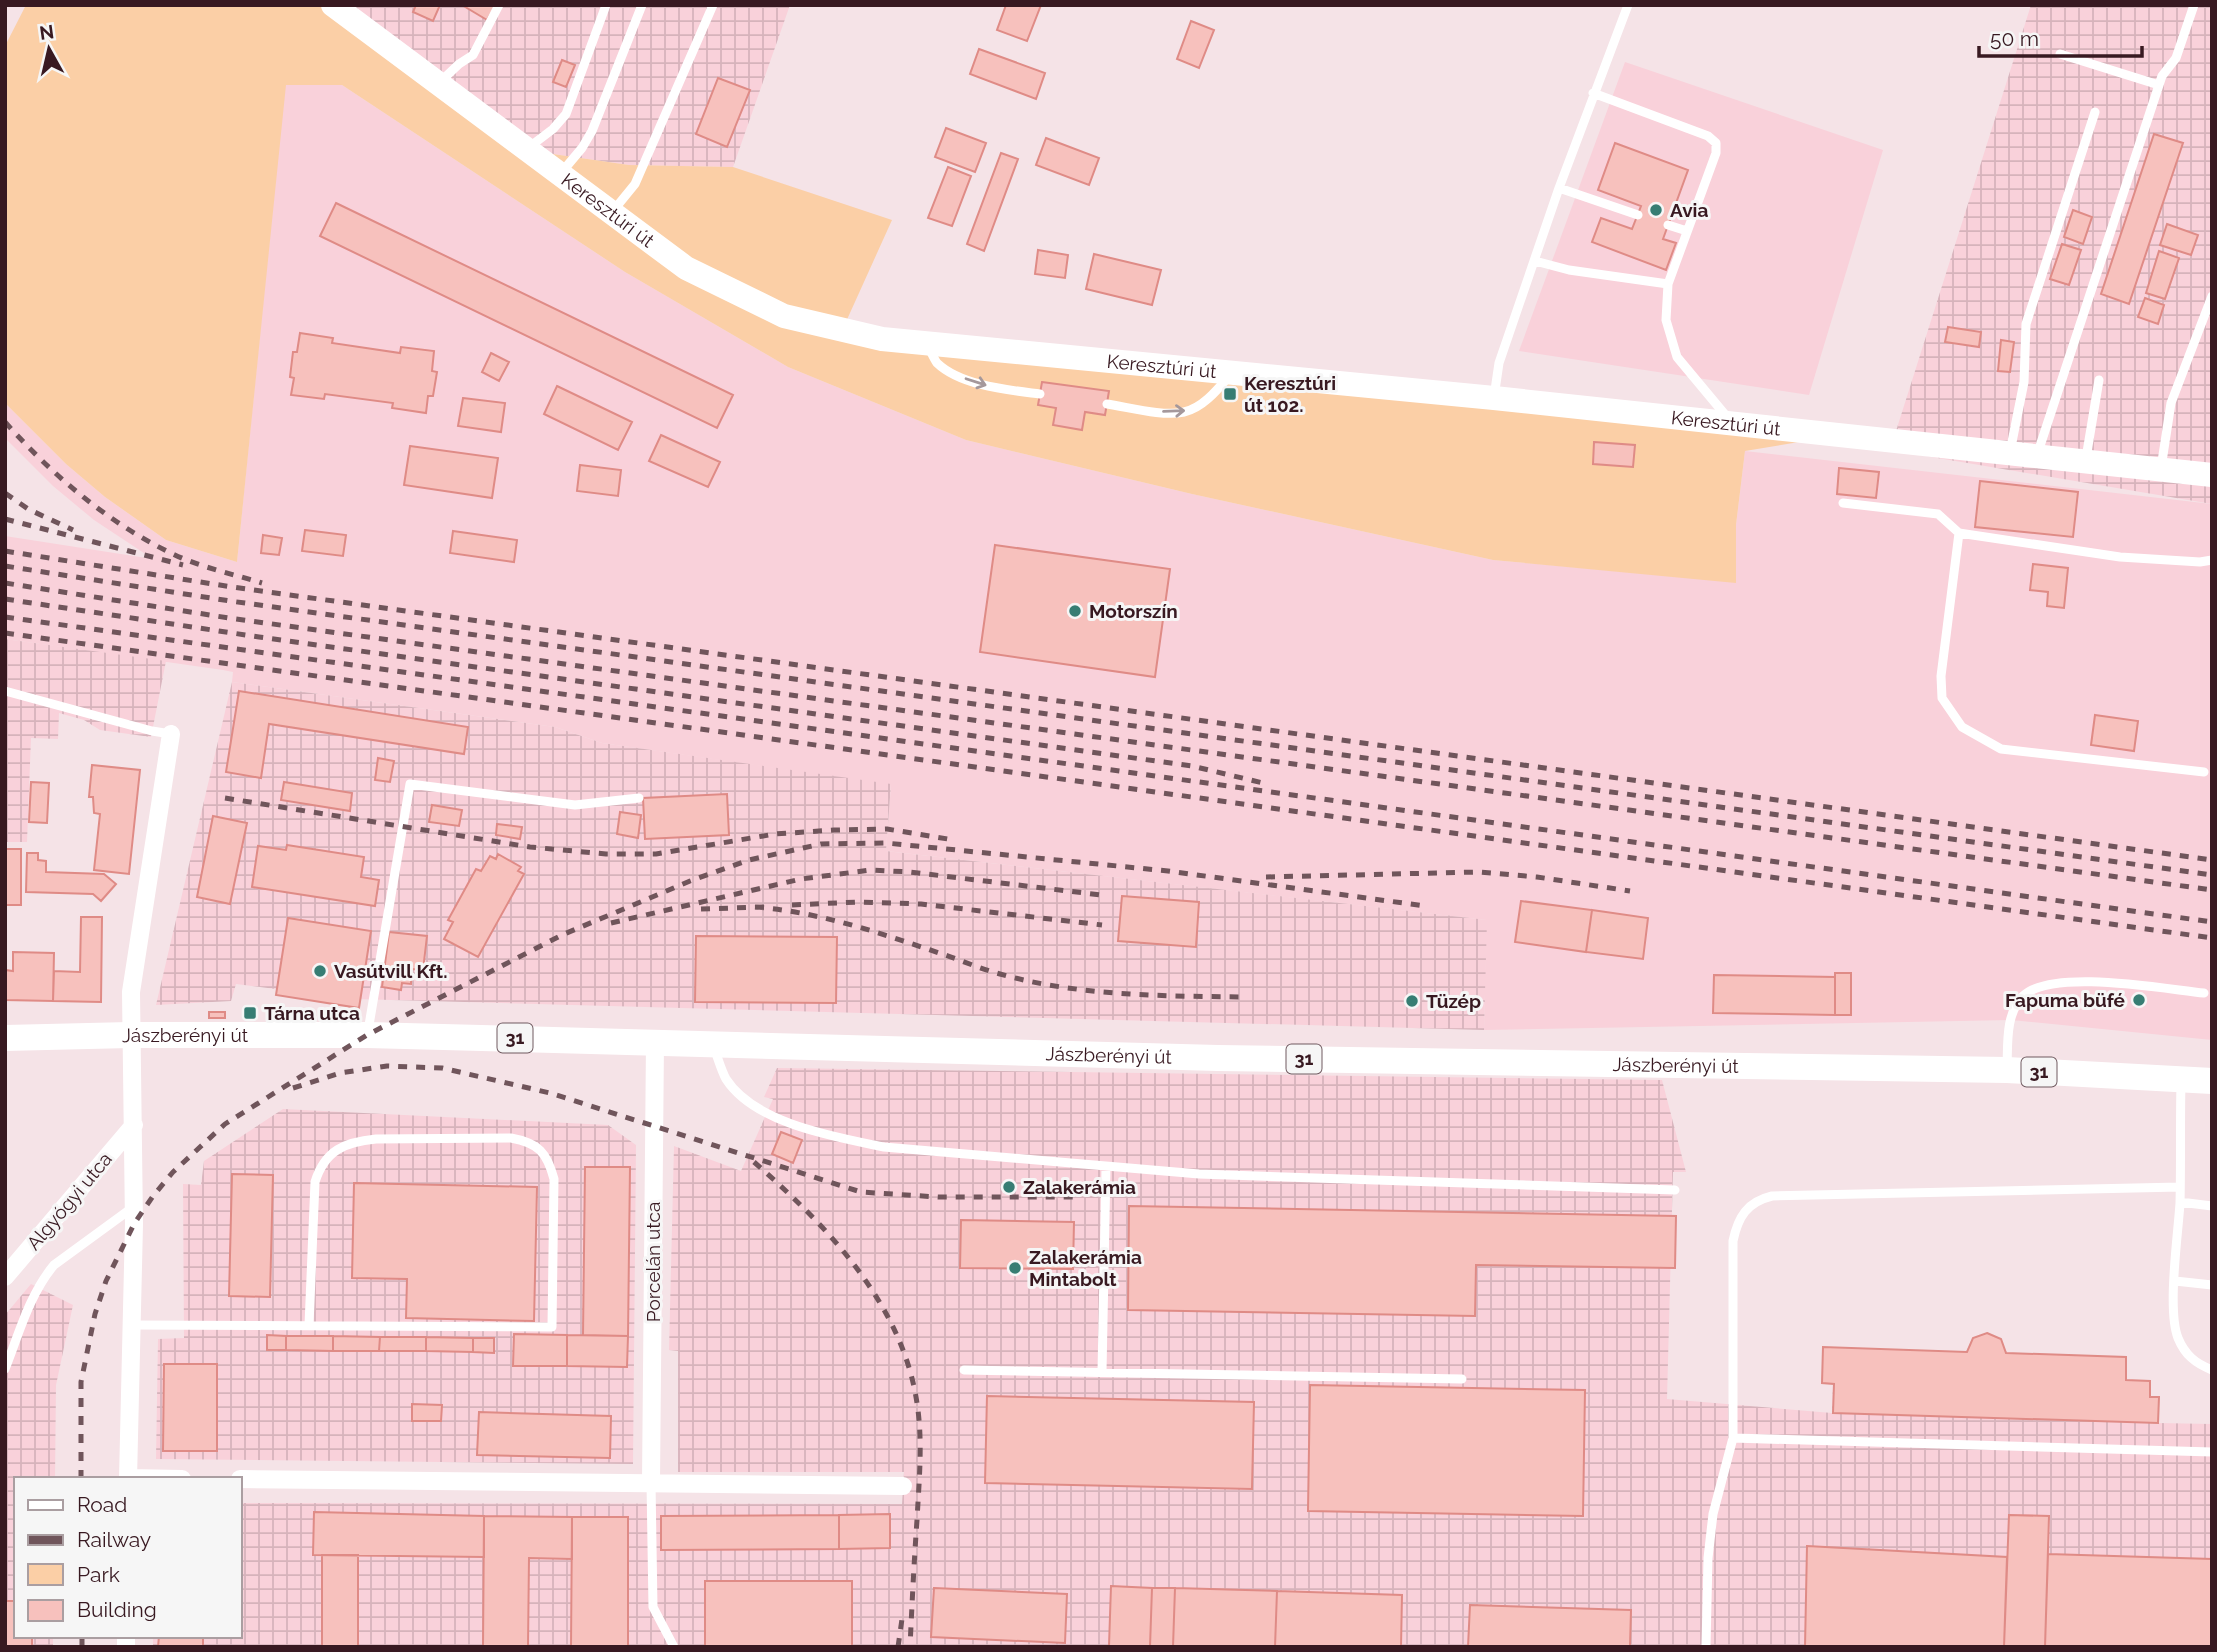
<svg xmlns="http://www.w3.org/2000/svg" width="2217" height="1652" font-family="Raleway,sans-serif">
<defs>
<pattern id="industrial-grid" width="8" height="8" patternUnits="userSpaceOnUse" patternTransform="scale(1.75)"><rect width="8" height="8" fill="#f9d1da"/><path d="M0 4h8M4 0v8" fill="none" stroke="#d6b3bb"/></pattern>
</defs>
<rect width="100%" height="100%" fill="#f5e3e7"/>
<path fill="#f9d1da" d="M1625,62L1883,150L1809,395L1519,351Z
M285,85H342L625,272L788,367L966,440L1192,494L1493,560L1736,582V525L1745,451L2212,504V1040L2011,1020L1484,1030L1486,920L886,851L891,785L602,743L555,727L232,682L233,672L223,670L5,639V536L153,559L94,520L53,486L5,438V403L66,464L105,497L166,540L237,562Z"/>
<path fill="url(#industrial-grid)" d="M337,5H790L733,167L629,165L539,152Z
M2031,5H2212V504L1890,450Z
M5,639L166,661L151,737L100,730L84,720L59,713L58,739L31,738L27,842H5Z
M232,682L555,727L602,743L891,784L886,851L1487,920L1484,1030L355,999L236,984L231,1001L156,1005Z
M777,1068L1662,1080L1686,1172H1673L1667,1399L1832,1413L1833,1384L1822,1383L1823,1347L1966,1352L1973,1338L1987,1333L2001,1339L2007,1353L2126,1357V1380L2150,1381V1396L2159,1397L2158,1423L2212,1424V1647H153V1636H240V1503L902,1504L904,1472H678V1351L669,1350L674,1146L741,1171L773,1099L764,1097Z
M283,1109L608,1125L636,1145L633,1464L156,1459L158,1339L184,1338L183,1184L201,1185L204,1161Z
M31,1284L73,1305L56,1385L55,1479H16V1636H53V1647H5V1315Z"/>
<path fill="#fbcfa6" d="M26,5H337L539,152L629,165L733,167L892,220L845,324L1805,441L1745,451L1736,525V583L1493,560L1192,494L966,440L788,367L625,272L342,85H286L237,562L166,540L105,497L66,464L5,403V46Z"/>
<path fill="#f7c1bd" stroke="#df8b86" stroke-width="2" d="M416,5H440L433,21L413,12Z
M462,5H496L487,20Z
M1006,5H1041L1027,41L997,30Z
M1191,21L1214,30L1199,68L1177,59Z
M979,49L1045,73L1036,99L970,74Z
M562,60L575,65L566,87L553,82Z
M718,78L750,90L727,147L696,134Z
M946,128L986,143L975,172L935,157Z
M2154,134L2183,143L2129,304L2101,294Z
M1046,138L1099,158L1089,185L1036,165Z
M1615,143L1688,170L1663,239L1676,243L1666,270L1592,242L1601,218L1632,229L1641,206L1598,190Z
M1001,153L1018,159L984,251L967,244Z
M948,167L971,176L952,226L928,218Z
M336,203L733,395L717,428L320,236Z
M2073,210L2092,217L2083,244L2064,237Z
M2167,224L2198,235L2191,255L2160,245Z
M2062,244L2081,250L2069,285L2050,279Z
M1038,250L1068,255L1065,278L1035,274Z
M2159,251L2179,258L2165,299L2146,293Z
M1094,254L1161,270L1152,305L1086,289Z
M2145,298L2164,305L2158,324L2138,317Z
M1948,327L1981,332L1979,347L1945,342Z
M300,333L333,338L332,343L400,353L401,347L434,351L432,371L437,372L433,396H428L426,413L392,408L393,403L325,394L324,399L291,395L294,378L290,377L293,352H297Z
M2001,340L2014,342L2010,372L1998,371Z
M491,353L509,362L499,381L482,372Z
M1042,382L1109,391L1105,415L1085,412L1082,430L1053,425L1056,408L1038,405Z
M557,386L632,422L618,450L544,414Z
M463,398L505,403L501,432L458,426Z
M661,435L720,462L708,487L649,461Z
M1594,442L1635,445L1633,467L1593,464Z
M410,446L498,458L492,498L404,485Z
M580,465L621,470L618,496L577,491Z
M1839,468L1879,472L1876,498L1837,494Z
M1980,481L2078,492L2073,537L1975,527Z
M305,530L346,535L343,556L302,551Z
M453,531L517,540L514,562L450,553Z
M263,535L282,538L279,555L261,553Z
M995,545L1170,569L1155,677L980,652Z
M2033,564L2068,568L2064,608L2047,606L2048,592L2030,590Z
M239,691L468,727L464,754L269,724L261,778L226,772Z
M2095,715L2138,721L2134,751L2091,745Z
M378,758L394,761L390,782L375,780Z
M92,765L140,770L129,874L94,870L100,814L94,813L93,797H89Z
M31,782L49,783L47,823L29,822Z
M284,782L352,793L350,811L281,800Z
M727,794L729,835L645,839L643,798Z
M432,805L462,810L459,826L429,822Z
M620,812L641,815L638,838L617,834Z
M213,816L247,823L230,904L197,897Z
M497,824L522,827L520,839L496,835Z
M287,845L364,857L361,877L379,880L375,906L252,887L258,846L286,850Z
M5,849H21V905H5Z
M27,853H38V860L46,861V872L104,874L116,884L101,901L93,894L26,892Z
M498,854L521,867L518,871L524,874L478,957L444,939L453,922L448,920L476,869L481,871L490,856L496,859Z
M1122,896L1199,902L1196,947L1118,941Z
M1521,901L1592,910L1586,952L1515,942Z
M1592,910L1648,918L1643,959L1586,952Z
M81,917H102L101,1002L53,1001L54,971L80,972Z
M288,918L371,931L359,1008L276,995Z
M389,932L427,936L423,970L412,969L411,984L402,983L401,990L382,987Z
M696,936L837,937L836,1003L695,1002Z
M13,952L54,953L53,1001L5,1000V970L13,971Z
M1835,973H1851V1015H1835Z
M1714,975L1835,977V1015L1713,1013Z
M209,1012H225V1018H209Z
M781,1132L802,1140L793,1163L772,1154Z
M585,1167H630L628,1336L583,1335Z
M232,1174L273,1175L270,1297L229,1296Z
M354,1183L537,1187L534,1321L406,1318L407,1279L352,1278Z
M1129,1206L1676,1216L1675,1268L1476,1265L1475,1316L1128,1310Z
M961,1220L1074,1222L1073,1269L960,1268Z
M1987,1333L2001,1339L2006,1353L2126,1357V1380L2150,1381V1397H2159L2158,1423L1833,1413L1834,1384L1822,1383L1823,1347L1967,1352L1973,1338Z
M514,1334L567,1335V1366H513Z
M267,1335L286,1336V1350H267Z
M567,1335L628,1336L627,1367L567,1366Z
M286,1336H333V1351L286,1350Z
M333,1336L380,1337L379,1351H333Z
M380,1337H426V1351H379Z
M426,1337L473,1338V1352L426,1351Z
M473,1338H494V1353L473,1352Z
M164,1364H217V1451H163Z
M1310,1385L1585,1390L1583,1516L1308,1511Z
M987,1396L1254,1402L1252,1489L985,1483Z
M412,1404L442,1405L441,1421H412Z
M479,1412L611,1416L610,1458L477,1455Z
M314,1512L484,1516V1557L313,1555Z
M890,1514V1548L839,1549V1515Z
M839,1515V1549L661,1550V1516Z
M2009,1515L2049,1516L2045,1647H2004Z
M484,1516L572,1517V1559L529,1558L528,1647H483Z
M572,1517H628V1647H571Z
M1807,1546L2007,1557L2004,1647H1805Z
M2048,1554L2212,1559V1647H2045Z
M322,1555H358V1647H322Z
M705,1581H852V1647H705Z
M1111,1586L1152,1588L1150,1647L1109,1646Z
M934,1588L1067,1594L1065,1643L931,1637Z
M1152,1588H1175L1173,1647H1150Z
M1175,1588L1277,1591L1275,1647H1173Z
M1277,1591L1402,1595L1401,1647H1275Z
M5,1601H16V1636H32V1647H5Z
M1470,1605L1631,1610L1630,1647H1468Z
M159,1636H203V1647H158Z"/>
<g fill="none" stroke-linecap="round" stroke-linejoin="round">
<path stroke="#fff" stroke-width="9" d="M2060,54L2159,85
M440,82L459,64L473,55L499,5
M1593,93L1708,136L1716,143V153L1668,284L1666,320L1677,357L1727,417
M528,148L553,129L566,114L606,5
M561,173L582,148L592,131L642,5
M1559,188L1638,215
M613,211L635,184L713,5
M1668,225L1687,231
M1535,261L1569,270L1668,284
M929,348C931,352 934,359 937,363C961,386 1009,390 1040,394
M1494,397L1499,363L1559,188L1628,5
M1107,404C1128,407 1163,417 1184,412C1203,408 1218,389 1230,375
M2010,452L2024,382L2026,324L2095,112
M2037,455L2159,85L2162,76L2176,58L2194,5
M2086,458L2099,380
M2161,468L2171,403L2212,296
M1843,503L1938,514L1959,533L2120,557L2200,562L2212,560
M1959,533L1941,676L1942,698L1962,727L2001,749L2204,772
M5,691L152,731L171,734
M368,1031L410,784L575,805L639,798
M714,1048C718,1058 721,1070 726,1079C755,1124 836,1137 884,1147L1199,1174L1675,1190
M2007,1068C2008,1045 2005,1014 2023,996C2052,968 2164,989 2204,993
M2181,1083C2180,1123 2181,1163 2180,1203C2178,1235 2167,1310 2178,1338C2185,1355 2195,1363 2212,1370
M2180,1202L2212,1206
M2175,1281L2212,1285
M131,1325L552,1327L554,1179C547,1153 539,1143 511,1138L376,1139C345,1142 325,1150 315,1182L309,1325
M5,1369C19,1334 29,1295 54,1265L132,1208
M964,1370L1462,1379
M1102,1372L1106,1167
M1733,1438L2212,1452
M651,1483L653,1607L674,1647
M1706,1647L1708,1558L1713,1514L1733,1438V1241C1738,1217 1747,1202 1772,1196L2180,1187"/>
<path stroke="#fff" stroke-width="18" d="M5,1277L134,1125
M128,1478L182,1479
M128,1479L134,1224L131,992L171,734
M240,1479L903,1486
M651,1483L655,1041
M126,1647V1636"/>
<path stroke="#fff" stroke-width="24" id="s1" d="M333,5L686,268L784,316L882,339L1494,398L2212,475"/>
<path stroke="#fff" stroke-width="26" id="s2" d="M5,1038L130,1035H367L1218,1058L2007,1070L2212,1081"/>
<path stroke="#70555b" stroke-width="5" stroke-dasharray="9 9" stroke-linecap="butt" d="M5,422C55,478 115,529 184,559C209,569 236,575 262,583
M5,493L28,509L73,530
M5,519L183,565
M5,551L232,587L2212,860
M5,566L230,601L2212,875
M5,583L229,618L2212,890
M5,599L259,637L1192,766L1263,783
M5,617L2212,922
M5,633L2212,938
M225,798L530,847L606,854H656L775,834L834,830L887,829L954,840
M1266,877L1479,872L1537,877L1630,891
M792,905L858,902L921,904L1102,925
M755,907C821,912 883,934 945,955C963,961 981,969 1000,974C1078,996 1163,996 1243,997
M701,909L764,907
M611,923L801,879L871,870L910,872L1101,895
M293,1088L340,1073L387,1066L442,1068L550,1093L861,1192L938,1197H1079
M754,1162C827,1226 902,1303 917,1403C923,1442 919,1481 917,1520C914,1562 912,1604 910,1647
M81,1479V1382L95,1314L106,1281L134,1224L153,1196L173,1172L225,1124L367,1035L562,935L690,881L749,860L821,844L886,843L1047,859L1168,871L1425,906
M82,1636V1647
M898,1647L903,1612"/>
</g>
<defs><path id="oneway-shaft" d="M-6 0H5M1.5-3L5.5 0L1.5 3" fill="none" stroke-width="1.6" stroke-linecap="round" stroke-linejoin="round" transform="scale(1.75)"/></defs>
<g stroke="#a5989b">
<use href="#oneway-shaft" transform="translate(976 382) rotate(18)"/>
<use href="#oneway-shaft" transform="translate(1174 411) rotate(-2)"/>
</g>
<g fill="#377d73" stroke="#f6f6f6" stroke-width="2.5">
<circle cx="1656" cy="210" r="7"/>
<rect x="1223" y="387" width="14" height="14" rx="3.5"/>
<circle cx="1075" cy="611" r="7"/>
<circle cx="320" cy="971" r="7"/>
<circle cx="2139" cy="1000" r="7"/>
<circle cx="1412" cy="1001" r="7"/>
<rect x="243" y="1006" width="14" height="14" rx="3.5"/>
<circle cx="1009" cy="1187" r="7"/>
<circle cx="1015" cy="1268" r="7"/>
</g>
<g text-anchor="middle" stroke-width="6" stroke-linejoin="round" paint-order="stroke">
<g fill="#f6f6f6" stroke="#715b61" stroke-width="2">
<rect x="497.5" y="1023.5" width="35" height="29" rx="5"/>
<rect x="1286.5" y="1044.5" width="35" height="29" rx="5"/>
<rect x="2021.5" y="1057.5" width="35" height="29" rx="5"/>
</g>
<g font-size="18" font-weight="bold" fill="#381921">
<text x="515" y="1044">31</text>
<text x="1304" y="1065">31</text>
<text x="2039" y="1078">31</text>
</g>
<g font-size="19" fill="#381921" stroke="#f6f6f6">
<text dy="7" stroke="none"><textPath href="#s1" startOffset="343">Keresztúri út</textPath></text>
<text dy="7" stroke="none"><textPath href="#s1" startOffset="931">Keresztúri út</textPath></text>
<text dy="7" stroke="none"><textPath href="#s1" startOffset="1498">Keresztúri út</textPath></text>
<text dy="7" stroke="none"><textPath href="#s2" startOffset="180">Jászberényi út</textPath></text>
<text dy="7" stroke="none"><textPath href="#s2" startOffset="1104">Jászberényi út</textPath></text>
<text dy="7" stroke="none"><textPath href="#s2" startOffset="1671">Jászberényi út</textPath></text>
<text transform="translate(69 1201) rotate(-50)" y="7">Algyógyi utca</text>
<text transform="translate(653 1262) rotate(-90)" y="7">Porcelán utca</text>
</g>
<g font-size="19" font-weight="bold" fill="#381921" stroke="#f6f6f6" text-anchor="start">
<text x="1670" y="217">Avia</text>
<text x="1244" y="390">Keresztúri<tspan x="1244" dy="22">út 102.</tspan></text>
<text x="1089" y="618">Motorszín</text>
<text x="334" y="978">Vasútvill Kft.</text>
<text x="2125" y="1007" text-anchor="end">Fapuma büfé</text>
<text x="1426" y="1008">Tüzép</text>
<text x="264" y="1020">Tárna utca</text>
<text x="1023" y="1194">Zalakerámia</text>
<text x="1029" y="1264">Zalakerámia<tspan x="1029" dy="22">Mintabolt</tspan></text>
</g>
</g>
<rect width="2217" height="1652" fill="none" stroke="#381921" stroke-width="14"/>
<rect x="14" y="1477" width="228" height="161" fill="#f6f6f6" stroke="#aa9ea1" stroke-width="2"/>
<rect x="28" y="1500" width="35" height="10" fill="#ffffff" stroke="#aa9ea1" stroke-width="2"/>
<text x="77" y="1512" font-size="21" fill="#381921">Road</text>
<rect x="28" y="1535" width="35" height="10" fill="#70555b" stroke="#aa9ea1" stroke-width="2"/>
<text x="77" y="1547" font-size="21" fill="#381921">Railway</text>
<rect x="28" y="1564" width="35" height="21" fill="#fbcfa6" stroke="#aa9ea1" stroke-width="2"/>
<text x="77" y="1582" font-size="21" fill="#381921">Park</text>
<rect x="28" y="1600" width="35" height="21" fill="#f7c1bd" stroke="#aa9ea1" stroke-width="2"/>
<text x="77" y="1617" font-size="21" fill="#381921">Building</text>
<g transform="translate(49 49) rotate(352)" stroke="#f6f6f6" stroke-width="5" paint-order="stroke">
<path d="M0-5L12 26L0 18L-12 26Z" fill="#381921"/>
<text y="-10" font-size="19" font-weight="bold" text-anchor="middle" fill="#381921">N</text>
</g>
<path d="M1979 46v10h163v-10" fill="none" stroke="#381921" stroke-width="3.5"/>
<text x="1990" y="46" font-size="21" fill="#381921" stroke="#f6f6f6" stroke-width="5" paint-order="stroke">50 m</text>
</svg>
